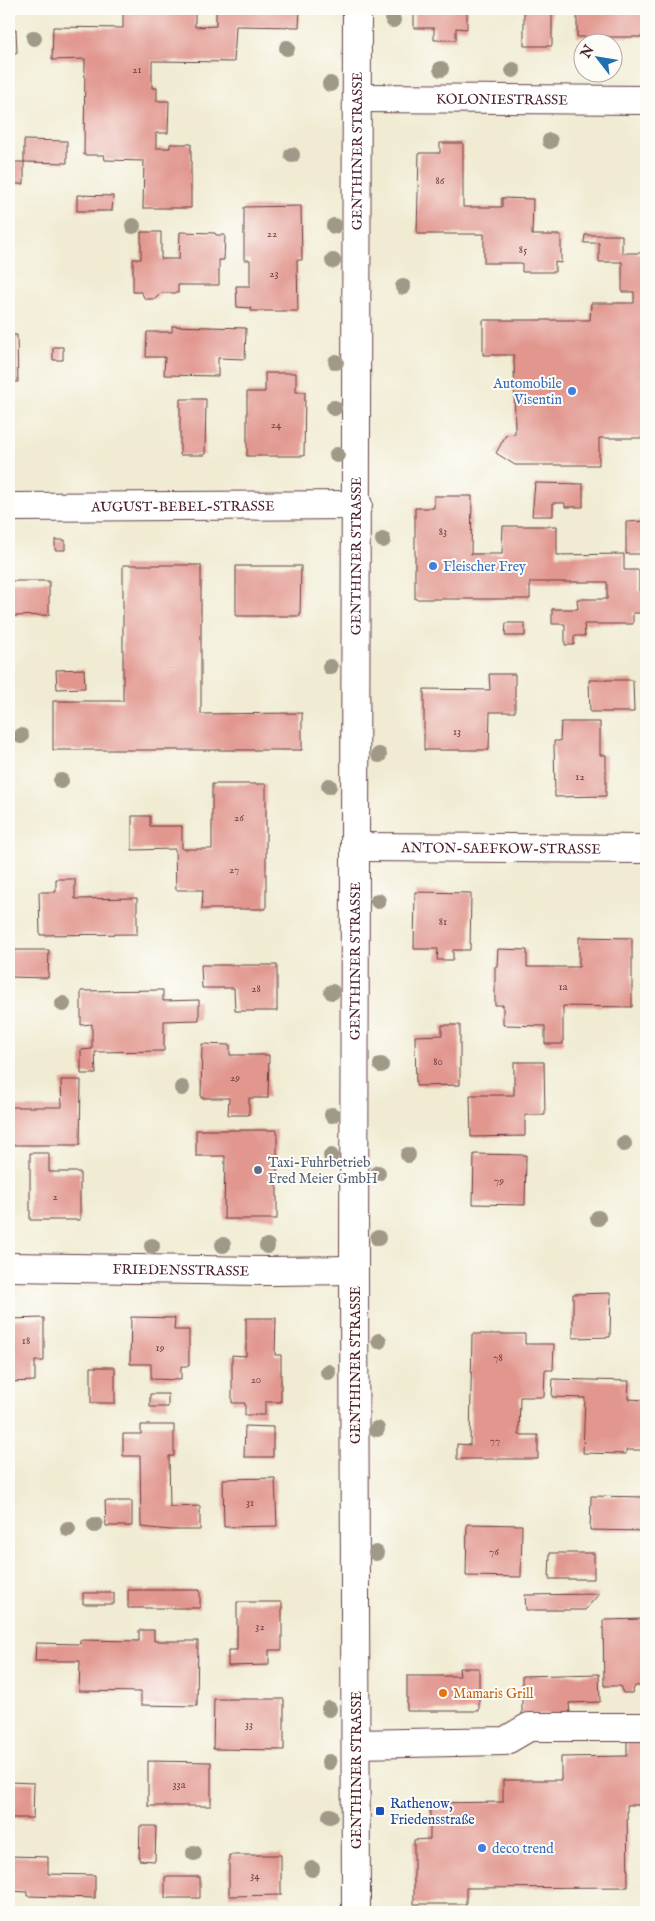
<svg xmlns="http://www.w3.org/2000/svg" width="655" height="1921" font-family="'IM FELL English',serif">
<rect width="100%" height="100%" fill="#fdfcf7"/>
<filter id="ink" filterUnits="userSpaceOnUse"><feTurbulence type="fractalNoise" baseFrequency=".02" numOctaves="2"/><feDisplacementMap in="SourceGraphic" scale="10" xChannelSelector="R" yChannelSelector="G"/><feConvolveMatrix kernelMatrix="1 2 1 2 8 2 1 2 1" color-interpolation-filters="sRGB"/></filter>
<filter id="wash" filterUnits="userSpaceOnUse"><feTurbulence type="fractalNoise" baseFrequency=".0096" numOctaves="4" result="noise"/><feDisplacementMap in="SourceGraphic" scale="20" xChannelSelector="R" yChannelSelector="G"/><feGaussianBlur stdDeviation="1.12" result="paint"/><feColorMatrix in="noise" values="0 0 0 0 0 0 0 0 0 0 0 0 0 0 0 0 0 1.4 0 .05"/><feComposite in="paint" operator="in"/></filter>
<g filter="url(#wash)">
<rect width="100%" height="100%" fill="#f0ebd2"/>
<g id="blocks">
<path fill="#e1968e" d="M123,9H195V27L216,26V9H300L299,27L236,26L234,62L152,61V88H157V101H169L168,133H156V148H170V144H191V208H143L144,161L105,160L104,155H84L85,59L52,60L53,27L123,28Z
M414,9H467V29L456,28V40H434V28H414Z
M524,9H552V46H524Z
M577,9H646V37H577Z
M9,30H16L17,53H9Z
M24,140L67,141V163L24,162V184H11V162H24Z
M440,143H463V207H502V198L533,199L532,235H561V263L555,262V272H522V263H484V234H417L419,153H440Z
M77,195L113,196L112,211H77Z
M301,206L302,260H297L298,311H251V308L237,307L236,286H250V260H244V207Z
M141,232H161V259H179L180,232L215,233L216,235H225L224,260H219V285H178V293H161L155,299H145L141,292H133V259H141Z
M585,235H622V253H646V438H599V465H515L496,453L506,435L515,434L514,355H483V320H590L591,303H634V292H622V262H599V243H584Z
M172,326L246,328L245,359L218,358V376L164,375L165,357H146L147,332H172Z
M9,335H17L18,382H9Z
M53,347H63V360H53Z
M265,373H296V392H305L304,456H247V392H265Z
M180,399H206L205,455H180Z
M535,483L583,484V507H565V503H553V516H532Z
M434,496H472L471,554H502L503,526H557V555L624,554V570H639V591H646V613H633V624H584L585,636H574V645H565V624H552V609H578L577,599H607V582H530V599H415V508H434Z
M646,521V554H626V522Z
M55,540H65V550H55Z
M123,565H201V714L302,713V750H53V701H123Z
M236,566H301L300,616H236Z
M11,581H49V615L11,616Z
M506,623H525V636H505Z
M84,669L85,688L57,689L56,670Z
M489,674H515V712H490L489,750H424V689L490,690Z
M589,680H633L634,712H590Z
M561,722H600V755H606V796L555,797L554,741H560Z
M212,784H266V909H202L203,890H176L175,849L132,850V816H150V826H182V849H212Z
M56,879H75V899L137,898V934L40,935L39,892H56Z
M415,892L471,893L470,950H453V960H437L438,949H414Z
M579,937L632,938V1007L563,1006V1044H545V1026L503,1025V1005H495V967L497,966L498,949L527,950V967H579Z
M9,950H49L48,978L9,977Z
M201,965H277V1011H235L234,988H202Z
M163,990V1001L199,1000V1020L164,1021V1051L95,1052L96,1074H81V1050L92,1049V1024L81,1025V991Z
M442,1025H460V1085L416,1086L415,1036L442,1035Z
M202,1044L230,1045V1055H269L268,1098H249V1115H228L229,1098H201Z
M514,1062H544L545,1115H525V1136L471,1137L470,1095H514Z
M61,1080H81L80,1145H10V1107H62Z
M196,1130H277V1219H224L225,1156H196Z
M30,1153H49V1172H80V1220H30Z
M474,1154L526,1155L525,1205L473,1204Z
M611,1293L610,1337L573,1338V1294Z
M131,1317L175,1318L174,1330H189V1366H181V1380L151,1379V1364H130Z
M44,1318V1361H35V1381L9,1382V1319Z
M246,1318H276L275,1355H281V1402H265V1415H245V1403H232V1355L246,1356Z
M472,1334H525V1344H554L553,1370H545L544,1397H520L519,1435H538V1459H457V1444L470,1445Z
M91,1367H115V1403H91Z
M553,1379L629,1381L628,1399L646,1400V1450H626V1454L583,1453L585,1398L552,1397Z
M150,1394H168V1407H150Z
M141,1425H174V1456H169L170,1507L200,1506V1530H170L141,1527L140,1456H123V1434H141Z
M245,1426L273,1427V1457H244Z
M275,1478L277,1526L224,1527L223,1479Z
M591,1496L646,1497V1531L590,1530Z
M105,1501H132V1526H106Z
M467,1524L522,1525L521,1577L466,1576Z
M550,1553H594V1579H549Z
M128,1590H200V1608H128Z
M83,1593H114V1604H83Z
M599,1594L585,1610H526L525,1595Z
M237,1602H282V1650H269V1665L228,1666V1650H237Z
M646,1619V1686H635L632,1693H623L620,1686H604L603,1620Z
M139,1630H154V1641H198L197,1706L141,1705V1692L79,1691L80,1661H35L36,1643L80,1644V1640L139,1641Z
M459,1668H479V1711H407V1676H460Z
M599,1674L600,1702L569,1703L570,1714L522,1715V1676Z
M214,1699H284V1750L213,1749Z
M627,1730H646V1805H627L628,1887L466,1888V1904H414V1840L430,1839V1803L503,1802V1780H561V1757L627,1756Z
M148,1761L211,1762V1806H148Z
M9,1782L34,1783L33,1818H9Z
M140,1826H156L155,1861L139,1860Z
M229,1855H281V1895L229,1896Z
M9,1856L48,1857V1874L95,1875V1898L27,1896V1892L9,1891Z
M165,1877H200V1898H165Z"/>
</g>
</g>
<g filter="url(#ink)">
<use href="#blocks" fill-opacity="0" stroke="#633e44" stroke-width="1"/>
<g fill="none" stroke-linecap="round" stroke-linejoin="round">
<g stroke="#633e44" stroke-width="30">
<g id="minor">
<path id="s1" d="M358,98L646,100"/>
<path id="s2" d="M9,507L358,505"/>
<path id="s3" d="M356,847L646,849"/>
<path id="s4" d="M9,1267L268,1271L354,1270"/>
<path d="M356,1744L505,1741L529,1727H646"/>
</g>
</g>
<g stroke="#633e44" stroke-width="30">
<g id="major">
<path id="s5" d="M356,1912L354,1270L357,9"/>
</g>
</g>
<use href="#minor" stroke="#fff" stroke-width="28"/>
<use href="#major" stroke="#fff" stroke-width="28"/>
</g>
<g fill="#a09988">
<circle cx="393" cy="20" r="8"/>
<circle cx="34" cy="38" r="8"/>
<circle cx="287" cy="48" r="8"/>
<circle cx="441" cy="69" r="8"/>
<circle cx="513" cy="70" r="8"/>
<circle cx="330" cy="84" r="8"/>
<circle cx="550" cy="141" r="8"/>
<circle cx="292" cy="155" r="8"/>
<circle cx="133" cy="226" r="8"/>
<circle cx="334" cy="226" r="8"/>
<circle cx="333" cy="261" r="8"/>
<circle cx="403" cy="287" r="8"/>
<circle cx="336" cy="362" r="8"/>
<circle cx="334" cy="408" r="8"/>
<circle cx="337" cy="455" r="8"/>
<circle cx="383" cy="540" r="8"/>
<circle cx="330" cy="667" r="8"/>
<circle cx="21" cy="736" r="8"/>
<circle cx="379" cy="755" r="8"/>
<circle cx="61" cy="781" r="8"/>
<circle cx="329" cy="786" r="8"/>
<circle cx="378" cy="901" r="8"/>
<circle cx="332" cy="992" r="8"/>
<circle cx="63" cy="1004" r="8"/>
<circle cx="381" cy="1065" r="8"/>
<circle cx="182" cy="1088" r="8"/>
<circle cx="332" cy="1115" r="8"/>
<circle cx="624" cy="1144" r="8"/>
<circle cx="408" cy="1155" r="8"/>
<circle cx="331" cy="1156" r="8"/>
<circle cx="378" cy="1173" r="8"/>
<circle cx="598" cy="1218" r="8"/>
<circle cx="378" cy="1238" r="8"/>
<circle cx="223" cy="1245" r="8"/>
<circle cx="152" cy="1246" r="8"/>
<circle cx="267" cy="1246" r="8"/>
<circle cx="379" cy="1341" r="8"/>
<circle cx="328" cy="1372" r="8"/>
<circle cx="377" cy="1429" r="8"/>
<circle cx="95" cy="1525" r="8"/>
<circle cx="68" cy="1529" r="8"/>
<circle cx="376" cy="1553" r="8"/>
<circle cx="329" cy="1709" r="8"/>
<circle cx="329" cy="1762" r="8"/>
<circle cx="330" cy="1816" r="8"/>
<circle cx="194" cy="1853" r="8"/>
<circle cx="312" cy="1869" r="8"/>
</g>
</g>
<g fill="#3f7fe0" stroke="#fdfcf7" stroke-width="2">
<circle cx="572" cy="391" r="5"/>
<circle cx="433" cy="566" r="5"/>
<circle cx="482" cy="1848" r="5"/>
</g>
<circle fill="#5c6f8a" stroke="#fdfcf7" stroke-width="2" cx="258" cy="1170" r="5"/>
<circle fill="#e8710a" stroke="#fdfcf7" stroke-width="2" cx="443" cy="1693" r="5"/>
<rect fill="#1a4fb4" stroke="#fdfcf7" stroke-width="2" x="375" y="1806" width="10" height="10" rx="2.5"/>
<g text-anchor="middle" stroke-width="4" stroke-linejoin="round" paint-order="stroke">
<g font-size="11" fill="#703d44">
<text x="137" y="73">21</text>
<text x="440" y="184">86</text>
<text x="272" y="237">22</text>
<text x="523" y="253">85</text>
<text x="274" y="277">23</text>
<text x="276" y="428">24</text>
<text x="443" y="535">83</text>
<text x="457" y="735">13</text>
<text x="580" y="780">12</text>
<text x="239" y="821">26</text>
<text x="234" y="873">27</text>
<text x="443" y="925">81</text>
<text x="563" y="990">1a</text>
<text x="256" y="992">28</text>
<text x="438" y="1065">80</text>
<text x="235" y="1081">29</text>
<text x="499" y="1184">79</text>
<text x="55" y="1200">2</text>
<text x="26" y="1344">18</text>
<text x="160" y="1351">19</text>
<text x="498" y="1361">78</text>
<text x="256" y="1383">20</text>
<text x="495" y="1444">77</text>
<text x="250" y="1506">31</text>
<text x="494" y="1555">76</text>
<text x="260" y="1630">32</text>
<text x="249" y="1728">33</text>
<text x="179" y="1788">33a</text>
<text x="255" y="1879">34</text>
</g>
<g font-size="14" fill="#4a1f2b" stroke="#fdfcf7">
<text dy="5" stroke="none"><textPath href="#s1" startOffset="144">KOLONIESTRASSE</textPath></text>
<text dy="5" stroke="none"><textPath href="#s5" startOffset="1761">GENTHINER STRASSE</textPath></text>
<text dy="5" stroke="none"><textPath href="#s2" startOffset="174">AUGUST-BEBEL-STRASSE</textPath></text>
<text dy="5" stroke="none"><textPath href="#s5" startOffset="1356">GENTHINER STRASSE</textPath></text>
<text dy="5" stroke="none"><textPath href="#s3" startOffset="145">ANTON-SAEFKOW-STRASSE</textPath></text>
<text dy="5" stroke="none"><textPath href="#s5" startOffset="951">GENTHINER STRASSE</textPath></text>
<text dy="5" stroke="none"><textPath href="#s4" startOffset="172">FRIEDENSSTRASSE</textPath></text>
<text transform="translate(355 1365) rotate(-90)" y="5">GENTHINER STRASSE</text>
<text transform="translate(356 1770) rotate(-90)" y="5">GENTHINER STRASSE</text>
</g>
<g font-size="14" fill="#366cbe" stroke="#fdfcf7" text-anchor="start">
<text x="562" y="388" text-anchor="end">Automobile<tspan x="562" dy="16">Visentin</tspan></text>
<text x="443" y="571">Fleischer Frey</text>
<text x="492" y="1853">deco trend</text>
</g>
<g font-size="14" fill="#4e5e75" stroke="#fdfcf7" text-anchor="start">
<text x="268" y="1167">Taxi-Fuhrbetrieb<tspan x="268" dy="16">Fred Meier GmbH</tspan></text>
</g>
<g font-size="14" fill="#c56008" stroke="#fdfcf7" text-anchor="start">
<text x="453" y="1698">Mamaris Grill</text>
</g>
<g font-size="14" fill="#164399" stroke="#fdfcf7" text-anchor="start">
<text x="390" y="1808">Rathenow,<tspan x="390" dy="16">Friedensstraße</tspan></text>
</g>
</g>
<rect width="655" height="1921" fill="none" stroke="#fdfcf7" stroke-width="30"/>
<g transform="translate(598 58) rotate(301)"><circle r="24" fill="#fdfcf7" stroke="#b5a4a5"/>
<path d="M0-4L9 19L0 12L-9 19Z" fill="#1f6fb2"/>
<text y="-8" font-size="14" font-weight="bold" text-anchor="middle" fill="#4a1f2b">N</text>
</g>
</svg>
